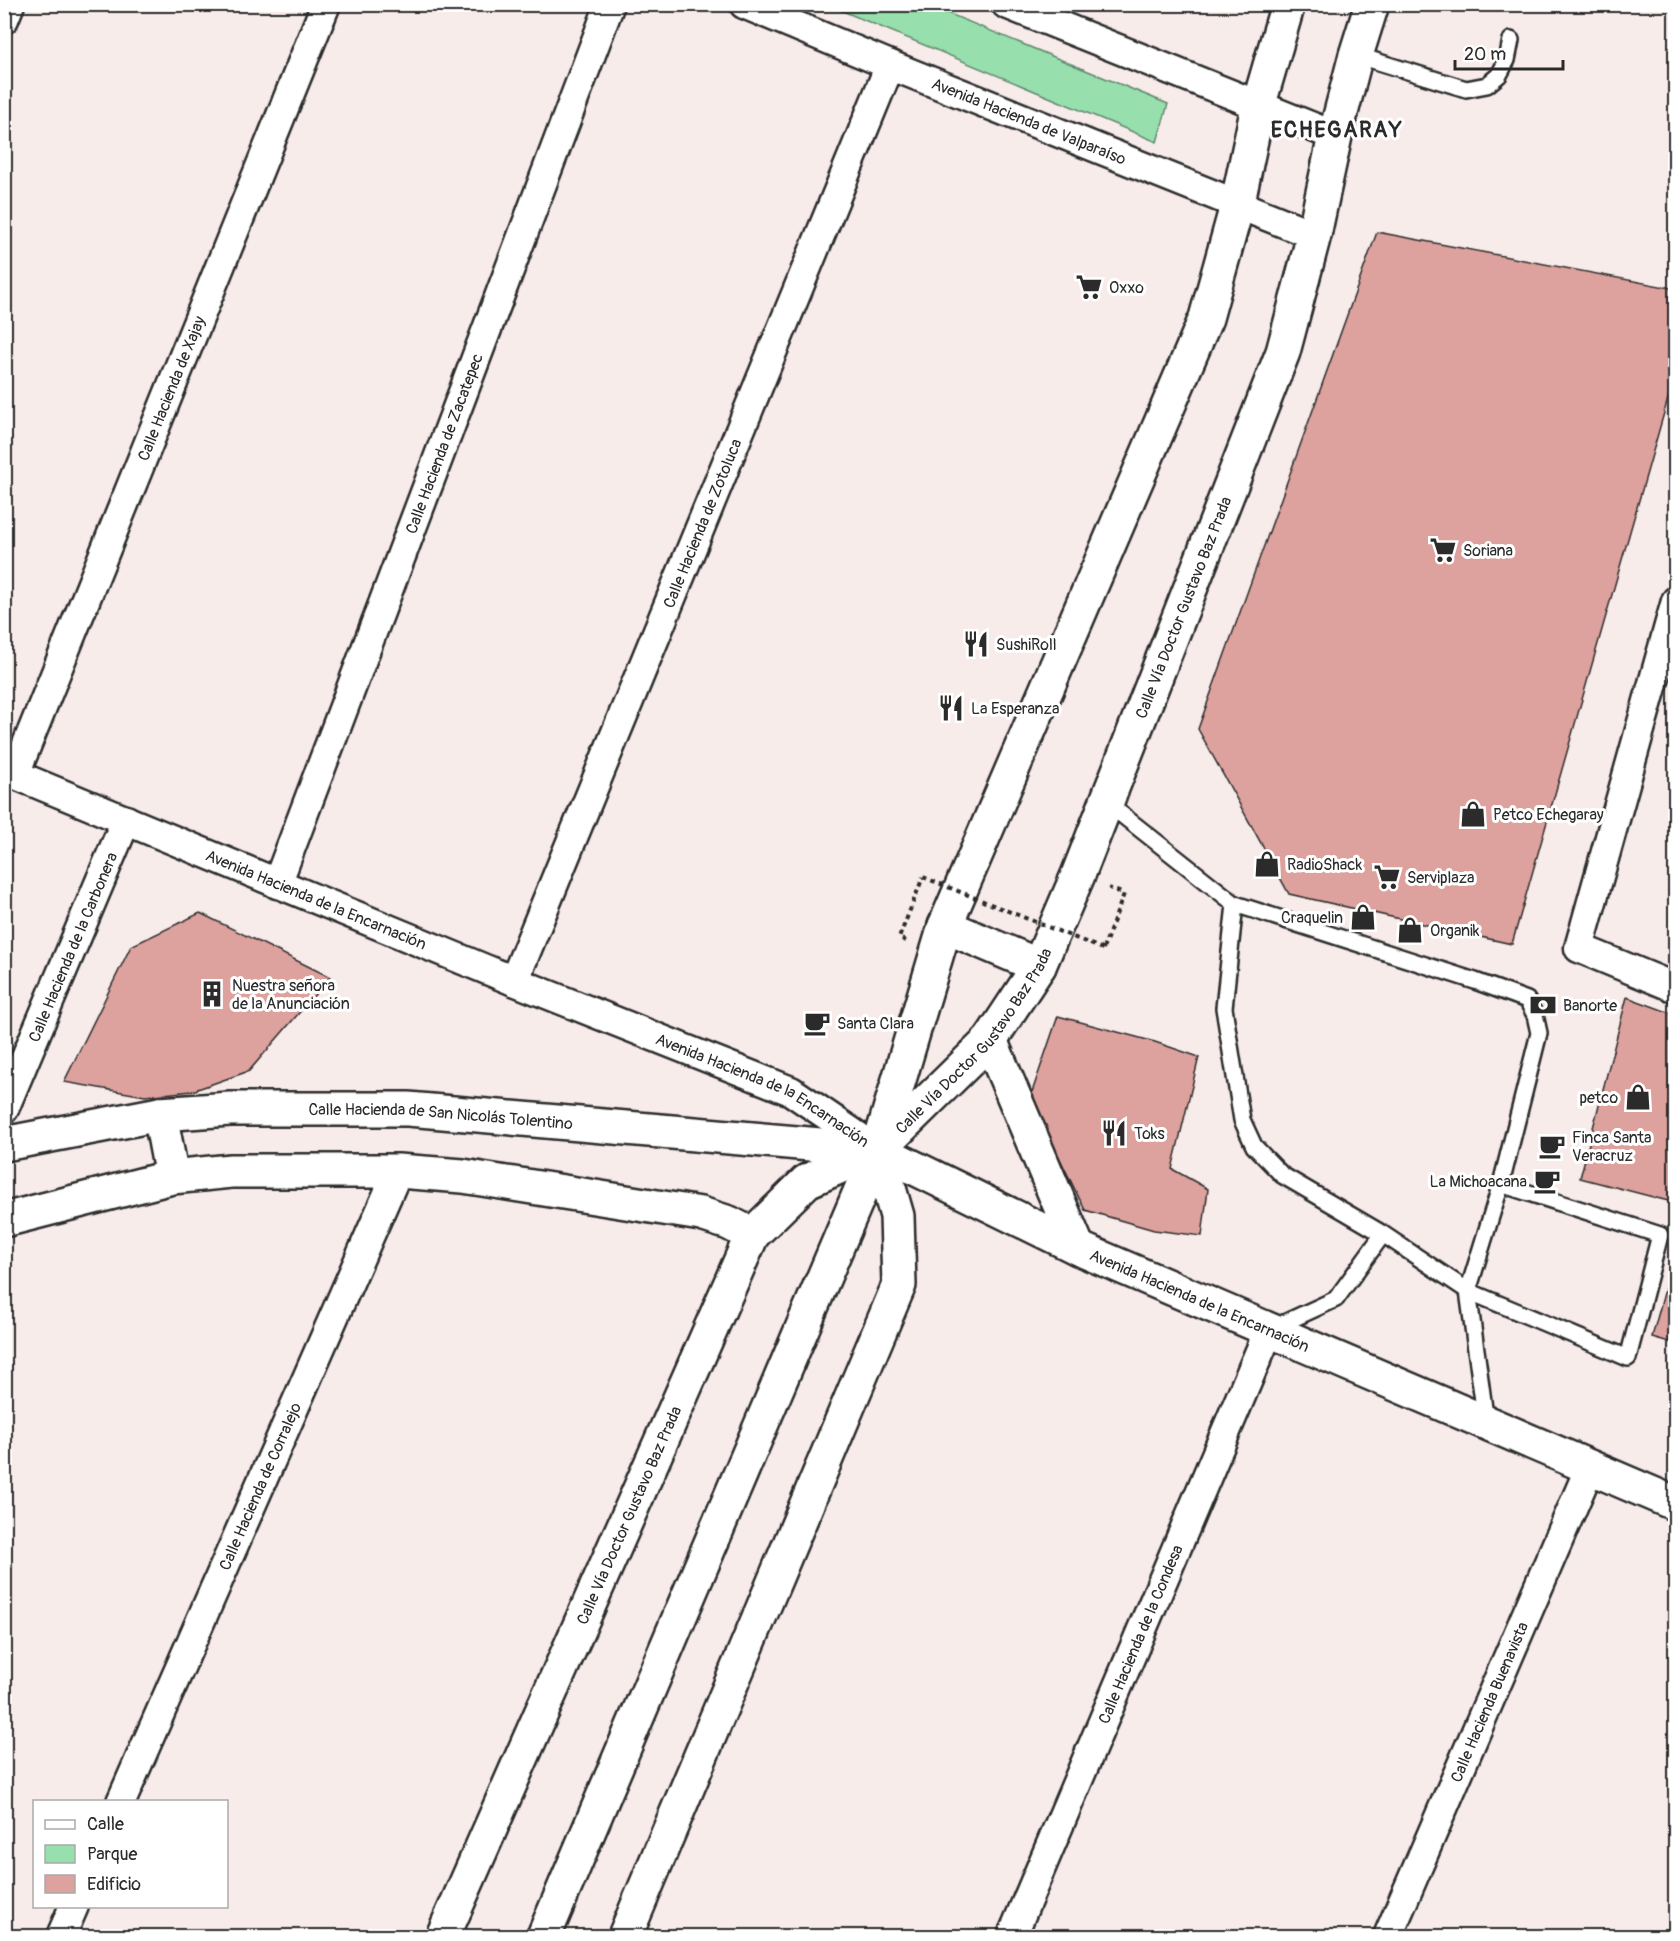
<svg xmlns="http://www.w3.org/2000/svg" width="1680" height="1941" font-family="Pangolin,sans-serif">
<rect width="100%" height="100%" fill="#f8eceb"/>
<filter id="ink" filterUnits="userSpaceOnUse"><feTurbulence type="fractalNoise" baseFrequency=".0167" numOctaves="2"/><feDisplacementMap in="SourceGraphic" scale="12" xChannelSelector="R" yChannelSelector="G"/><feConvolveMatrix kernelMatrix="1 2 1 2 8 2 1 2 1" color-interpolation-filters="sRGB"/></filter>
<g filter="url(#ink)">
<path fill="#97dfad" stroke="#61856c" stroke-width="1.5" d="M828,5H928L1168,104L1157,142Z"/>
<path fill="#dda29d" stroke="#2b2b2b" stroke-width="1.5" d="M1377,232L1676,289V371L1512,944L1289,894L1198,729Z
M200,913L330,977L249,1071L192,1091L145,1096L64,1082L131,946Z
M1627,997L1676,1015V1203L1580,1178Z
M1058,1016L1155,1042L1199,1057L1172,1169L1208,1189L1202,1236L1154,1230L1085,1210L1030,1098Z
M1676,1249V1344L1652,1337Z"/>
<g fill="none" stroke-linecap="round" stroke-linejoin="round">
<g stroke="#2b2b2b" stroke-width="20">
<path id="lane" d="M1356,55L1466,89L1487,85L1499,75L1507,60L1511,40
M1107,803L1235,904L1475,981L1527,1000L1535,1015L1539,1033L1501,1184L1468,1291L1486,1423
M1235,904L1224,1008L1242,1120L1254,1146L1282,1175L1383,1234L1468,1291L1628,1358L1660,1235L1501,1184
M1273,1328L1336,1299L1383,1234"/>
</g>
<g stroke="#2b2b2b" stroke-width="33">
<g id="street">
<path id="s1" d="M744,4L890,65L1314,235"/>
<path d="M1006,4L1335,136"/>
<path d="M4,19L10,4"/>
<path d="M1676,601L1579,948L1676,988"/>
<path id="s2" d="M4,770L514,981L791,1091L878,1150"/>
<path id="s3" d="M15,774L326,4"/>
<path id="s4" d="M277,884L610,4"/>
<path id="s5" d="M514,981L890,65"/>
<path id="s6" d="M4,1109L126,820"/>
<path id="s7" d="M121,1802L398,1171"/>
<path d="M61,1936L74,1906"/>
<path id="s8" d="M1012,1936L1269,1330"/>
<path id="s9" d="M1388,1936L1590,1467"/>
</g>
</g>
<g stroke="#2b2b2b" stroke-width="38">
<g id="secondary">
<path d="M945,926L1039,966"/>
<path d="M990,1040L1078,1248"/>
<path d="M160,1114L172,1177"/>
<path id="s10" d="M4,1144L160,1114L230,1109H408L878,1150L1078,1248L1676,1504"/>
<path d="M4,1220L172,1177L231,1171H398L463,1176L701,1214L729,1223L752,1235"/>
<path id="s11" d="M443,1936L752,1235L807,1181L873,1152"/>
<path d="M625,1936L899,1285L897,1216L878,1150"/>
</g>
</g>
<g stroke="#2b2b2b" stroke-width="38">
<g id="primary">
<path id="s12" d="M881,1147L990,1040L1039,966L1078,875L1283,352L1314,235L1335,136L1356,55L1372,4"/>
<path d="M544,1936L878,1150L945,926L1206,318L1237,206L1258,107L1288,4"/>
</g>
</g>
<path stroke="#2b2b2b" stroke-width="4" stroke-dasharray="4.5 4.5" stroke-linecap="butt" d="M906,941L899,938L923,877
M1103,949L1124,894L1109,888"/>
<use href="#lane" stroke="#fff" stroke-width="15"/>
<use href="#street" stroke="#fff" stroke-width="28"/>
<use href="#secondary" stroke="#fff" stroke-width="33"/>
<use href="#primary" stroke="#fff" stroke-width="33"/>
<path stroke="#2b2b2b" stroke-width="4" stroke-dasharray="4.5 4.5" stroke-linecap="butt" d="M923,877L1103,949"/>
</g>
</g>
<defs>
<g id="supermarket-bare" transform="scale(2.07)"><path d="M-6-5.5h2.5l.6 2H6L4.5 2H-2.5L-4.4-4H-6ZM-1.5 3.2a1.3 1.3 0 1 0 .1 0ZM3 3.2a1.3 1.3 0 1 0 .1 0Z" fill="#2b2b2b" stroke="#fff" stroke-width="2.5" paint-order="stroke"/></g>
<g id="restaurant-bare" transform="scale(2.07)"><path d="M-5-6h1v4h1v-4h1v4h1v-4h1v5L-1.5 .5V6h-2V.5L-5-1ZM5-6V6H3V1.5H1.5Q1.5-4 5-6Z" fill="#2b2b2b" stroke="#fff" stroke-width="2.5" paint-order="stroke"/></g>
<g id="shop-bare" transform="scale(2.07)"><path d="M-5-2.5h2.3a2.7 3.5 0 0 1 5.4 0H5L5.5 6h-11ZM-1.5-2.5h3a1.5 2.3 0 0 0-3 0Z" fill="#2b2b2b" stroke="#fff" stroke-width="2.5" paint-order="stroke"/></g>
<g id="building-bare" transform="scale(2.07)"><path d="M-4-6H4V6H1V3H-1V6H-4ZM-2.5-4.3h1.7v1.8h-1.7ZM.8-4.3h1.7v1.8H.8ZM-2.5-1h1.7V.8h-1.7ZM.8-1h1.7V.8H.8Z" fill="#2b2b2b" stroke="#fff" stroke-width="2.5" paint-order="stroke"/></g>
<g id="bank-bare" transform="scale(2.07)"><path d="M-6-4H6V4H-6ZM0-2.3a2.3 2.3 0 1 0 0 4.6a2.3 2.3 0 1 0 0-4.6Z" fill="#2b2b2b" stroke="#fff" stroke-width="2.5" paint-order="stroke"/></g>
<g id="cafe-bare" transform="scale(2.07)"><path d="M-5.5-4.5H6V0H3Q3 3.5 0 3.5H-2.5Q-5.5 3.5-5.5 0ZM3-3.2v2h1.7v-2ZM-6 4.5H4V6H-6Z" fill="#2b2b2b" stroke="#fff" stroke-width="2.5" paint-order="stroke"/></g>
</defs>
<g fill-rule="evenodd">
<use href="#supermarket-bare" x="1089" y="287"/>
<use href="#supermarket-bare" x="1443" y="550"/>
<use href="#restaurant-bare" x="976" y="644"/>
<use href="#restaurant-bare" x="951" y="708"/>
<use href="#shop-bare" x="1473" y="814"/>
<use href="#shop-bare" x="1267" y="864"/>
<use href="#supermarket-bare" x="1387" y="877"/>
<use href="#shop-bare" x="1363" y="917"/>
<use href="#shop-bare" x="1410" y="930"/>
<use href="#building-bare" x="212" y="994"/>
<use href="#bank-bare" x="1543" y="1005"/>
<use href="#cafe-bare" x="817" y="1023"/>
<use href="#shop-bare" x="1638" y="1097"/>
<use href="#restaurant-bare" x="1114" y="1133"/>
<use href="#cafe-bare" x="1552" y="1146"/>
<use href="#cafe-bare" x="1547" y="1181"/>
</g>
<g text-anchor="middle" stroke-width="6" stroke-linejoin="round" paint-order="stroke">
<g font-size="16" fill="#2b2b2b" stroke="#fff">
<text dy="6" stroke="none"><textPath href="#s1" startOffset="308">Avenida Hacienda de Valparaíso</textPath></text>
<text dy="6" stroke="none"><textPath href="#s3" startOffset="416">Calle Hacienda de Xajay</textPath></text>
<text dy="6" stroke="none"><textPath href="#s4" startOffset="471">Calle Hacienda de Zacatepec</textPath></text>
<text dy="6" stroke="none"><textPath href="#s5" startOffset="495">Calle Hacienda de Zotoluca</textPath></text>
<text dy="6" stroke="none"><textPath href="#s12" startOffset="628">Calle Vía Doctor Gustavo Baz Prada</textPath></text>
<text dy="6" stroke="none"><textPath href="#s2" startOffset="338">Avenida Hacienda de la Encarnación</textPath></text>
<text dy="6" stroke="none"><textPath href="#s6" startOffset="176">Calle Hacienda de la Carbonera</textPath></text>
<text dy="6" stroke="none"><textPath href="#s12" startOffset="142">Calle Vía Doctor Gustavo Baz Prada</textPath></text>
<text dy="6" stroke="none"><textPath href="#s2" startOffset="824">Avenida Hacienda de la Encarnación</textPath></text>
<text dy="6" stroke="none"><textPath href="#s10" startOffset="440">Calle Hacienda de San Nicolás Tolentino</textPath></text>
<text dy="6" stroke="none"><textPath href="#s10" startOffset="1234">Avenida Hacienda de la Encarnación</textPath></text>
<text dy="6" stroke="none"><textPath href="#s7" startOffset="345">Calle Hacienda de Corralejo</textPath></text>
<text dy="6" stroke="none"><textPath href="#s11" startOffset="460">Calle Vía Doctor Gustavo Baz Prada</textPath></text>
<text dy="6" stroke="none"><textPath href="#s8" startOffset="328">Calle Hacienda de la Condesa</textPath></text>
<text dy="6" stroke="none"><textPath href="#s9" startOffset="255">Calle Hacienda Buenavista</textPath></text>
</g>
<g font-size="16" fill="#2b2b2b" stroke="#fff" text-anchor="start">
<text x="1109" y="293">Oxxo</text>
<text x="1463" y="556">Soriana</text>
<text x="996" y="650">SushiRoll</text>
<text x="971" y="714">La Esperanza</text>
<text x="1493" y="820">Petco Echegaray</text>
<text x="1287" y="870">RadioShack</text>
<text x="1407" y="883">Serviplaza</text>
<text x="1343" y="923" text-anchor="end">Craquelin</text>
<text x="1430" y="936">Organik</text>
<text x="232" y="991">Nuestra señora<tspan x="232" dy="18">de la Anunciación</tspan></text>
<text x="1563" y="1011">Banorte</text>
<text x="837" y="1029">Santa Clara</text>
<text x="1618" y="1103" text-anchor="end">petco</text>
<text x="1134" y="1139">Toks</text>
<text x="1572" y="1143">Finca Santa<tspan x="1572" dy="18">Veracruz</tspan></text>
<text x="1527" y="1187" text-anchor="end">La Michoacana</text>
</g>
<g font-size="22" font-weight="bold" letter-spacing="1.5" fill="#2b2b2b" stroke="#fff">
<text x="1337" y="137">ECHEGARAY</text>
</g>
</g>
<rect width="1680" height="1941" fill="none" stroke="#fff" stroke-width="24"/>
<rect x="12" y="12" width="1656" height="1917" fill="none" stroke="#2b2b2b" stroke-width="2" filter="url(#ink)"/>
<rect x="33" y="1800" width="195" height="108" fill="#ffffff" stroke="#aaaaaa" stroke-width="1.5"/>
<rect x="45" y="1820" width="30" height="9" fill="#ffffff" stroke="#aaaaaa" stroke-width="1.5"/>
<text x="87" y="1830" font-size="18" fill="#2b2b2b">Calle</text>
<rect x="45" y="1845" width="30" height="18" fill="#97dfad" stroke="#aaaaaa" stroke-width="1.5"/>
<text x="87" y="1860" font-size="18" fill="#2b2b2b">Parque</text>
<rect x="45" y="1875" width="30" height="18" fill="#dda29d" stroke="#aaaaaa" stroke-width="1.5"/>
<text x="87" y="1890" font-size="18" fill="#2b2b2b">Edificio</text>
<path d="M1455 60v9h108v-9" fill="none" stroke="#2b2b2b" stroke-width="3"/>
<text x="1464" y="60" font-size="18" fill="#2b2b2b" stroke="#ffffff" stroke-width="4.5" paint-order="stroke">20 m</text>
</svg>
